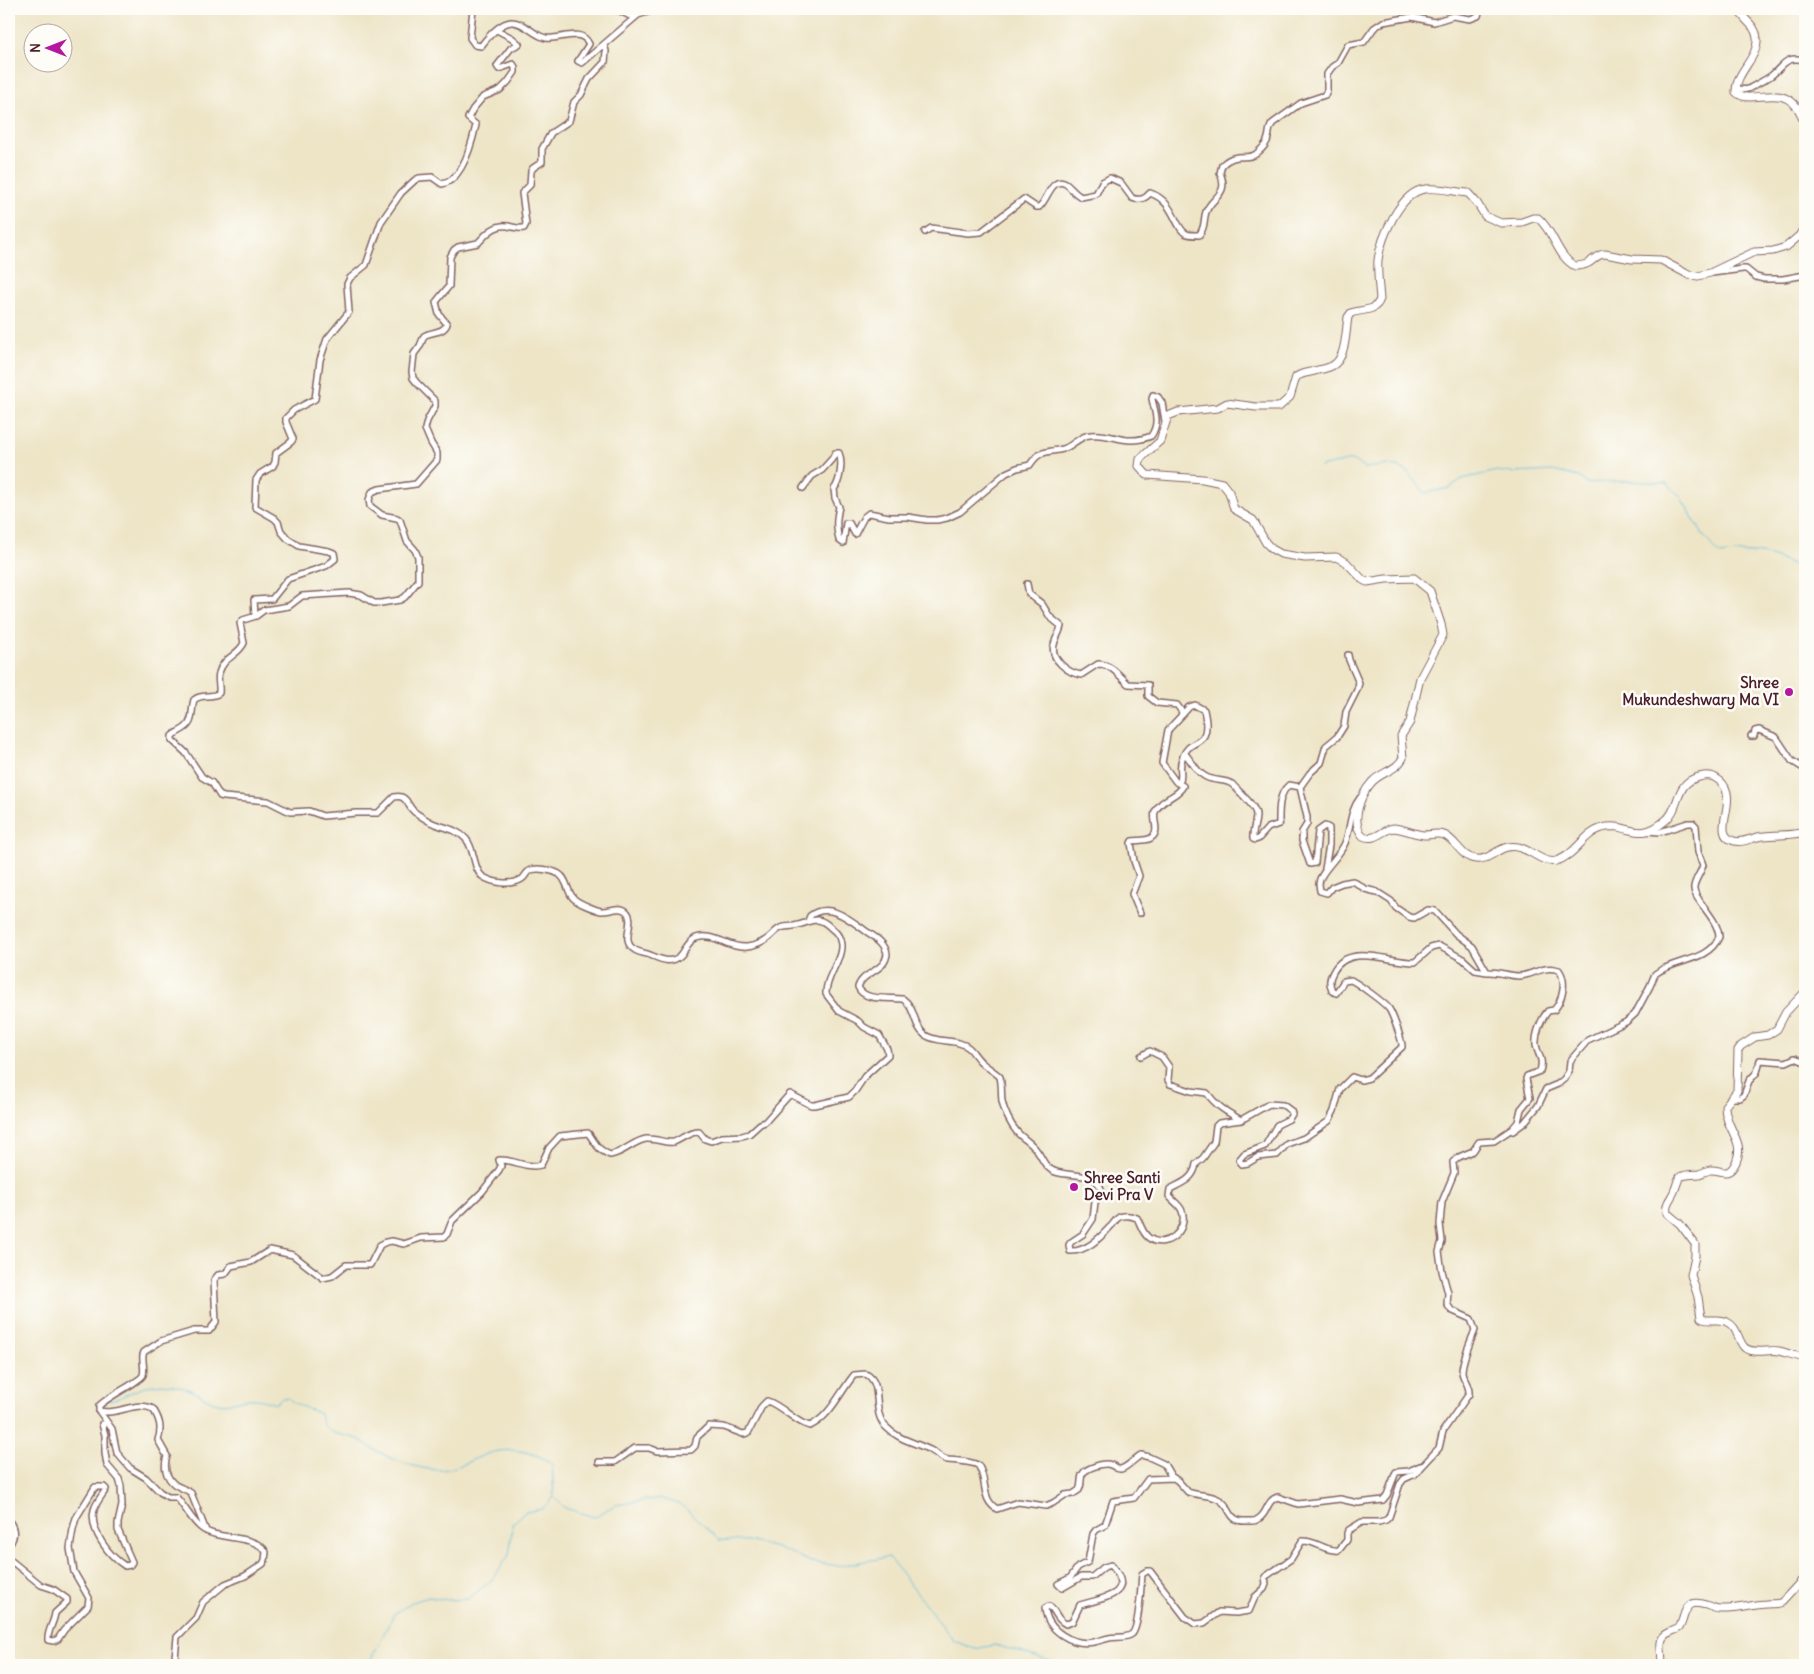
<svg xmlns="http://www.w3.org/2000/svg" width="1814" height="1674" font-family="Delius,sans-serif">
<rect width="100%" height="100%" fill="#fdfcf7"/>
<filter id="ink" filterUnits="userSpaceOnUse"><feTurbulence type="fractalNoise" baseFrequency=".02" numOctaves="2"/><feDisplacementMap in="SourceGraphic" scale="10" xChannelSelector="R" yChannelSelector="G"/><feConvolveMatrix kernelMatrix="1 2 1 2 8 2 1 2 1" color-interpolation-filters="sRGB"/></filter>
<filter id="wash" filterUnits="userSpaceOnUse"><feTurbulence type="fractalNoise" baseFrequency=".0096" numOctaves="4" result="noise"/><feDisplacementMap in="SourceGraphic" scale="20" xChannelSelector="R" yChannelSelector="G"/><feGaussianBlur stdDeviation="1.12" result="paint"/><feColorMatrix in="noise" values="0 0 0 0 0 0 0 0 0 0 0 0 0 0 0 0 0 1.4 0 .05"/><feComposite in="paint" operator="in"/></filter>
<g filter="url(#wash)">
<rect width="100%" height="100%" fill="#eee5c7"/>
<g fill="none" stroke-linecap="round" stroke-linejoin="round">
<path stroke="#5ebddc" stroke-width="1" d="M1320,467L1352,460L1365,468L1388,465L1406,470L1425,493L1449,488L1462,479L1497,471L1512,473L1553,471L1579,477L1586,483L1627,481L1667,483L1680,496L1703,535L1720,555C1755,549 1774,555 1805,570
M110,1401C142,1390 150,1377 187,1389C198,1392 208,1401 218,1403C226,1405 234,1402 241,1400C253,1397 264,1400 275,1404L281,1398H288C298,1407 308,1408 320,1414C323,1437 341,1433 358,1439C365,1442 370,1448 377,1451C395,1461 417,1469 439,1470C457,1470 473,1458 490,1453C510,1447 535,1451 552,1464L554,1496
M366,1665L369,1661
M368,1665L394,1614L412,1602L429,1597L448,1600L468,1599L492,1580L509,1555L513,1523L525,1512L542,1509L554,1497L565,1508L594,1517L615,1505L660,1498L682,1505L719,1540L748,1541L781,1549L811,1562L838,1566L889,1557L954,1641L975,1649L995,1645L1064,1665"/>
</g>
</g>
<g filter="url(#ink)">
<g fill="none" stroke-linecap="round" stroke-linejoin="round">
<g stroke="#836462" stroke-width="8">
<path id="street" d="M473,9L470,38L475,45L481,46C487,38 500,23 511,22C524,21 534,36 546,38C561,40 581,27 589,44L578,61L582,63L638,15L657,9L670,10L675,9
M616,9L634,18
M1143,9L1154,10L1158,9
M1736,88C1739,89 1745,90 1748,89C1750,88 1770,77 1772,75C1785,64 1785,56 1805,60
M925,232L931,228L968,233L981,232L1024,199L1036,207H1039C1048,200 1051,176 1066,184C1071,188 1075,194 1081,197L1096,194L1102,182L1110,178L1121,183L1132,198C1140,201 1145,199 1150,193C1175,201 1175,230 1187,234C1190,235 1196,235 1199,235C1206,227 1203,220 1206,212C1211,197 1230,195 1220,173L1222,165C1236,151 1246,161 1256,154C1261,150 1267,144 1268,138C1270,132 1268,128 1273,123L1301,103L1325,95L1327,90V74L1332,67L1338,63L1348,45L1364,42L1374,28L1383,22L1412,17L1434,22L1453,16L1470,19L1478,16L1480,9
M1712,273L1743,269H1746L1756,277L1764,279H1783L1805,275
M803,488L812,476L822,470L832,459L835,453H839C843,462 840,482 834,489L835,498L839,507C836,520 836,527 839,540L843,543L846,523H849L855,534L864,517L869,513L889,517H908L927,520H937L947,518L960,512L1006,473L1017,468L1030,465C1040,449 1047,453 1063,449C1073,446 1079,436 1090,435C1113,432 1124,447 1151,436C1160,423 1155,413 1152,399L1153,395L1158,397L1162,403L1165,421
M1027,584L1029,594L1042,604L1050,617L1061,626C1060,633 1055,638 1054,645C1050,659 1068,673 1081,675L1098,664C1111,664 1120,676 1128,684L1148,685V696L1157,703L1177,705L1182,712L1181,716L1168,730L1162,763L1176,782L1183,786C1178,797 1161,798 1155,812C1152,820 1161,831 1151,838C1147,841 1137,840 1132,841L1131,843L1134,861L1139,876L1132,894L1140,913
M255,616L254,600L272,599L288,579L326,566L335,559L334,553L329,551L299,546L288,539L281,531L278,522L274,518L255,507L256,480L260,474L273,466L275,462L276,453L291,442L293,439L286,422V418L294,410L315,399L320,360L327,339L349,312L347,284L350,278L366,265L381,222L401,193L415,180L419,178L432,177L442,184C462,181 472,143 476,125L468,118L473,109L483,97L500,90L508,82L515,72V67L513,64L499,69L497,66L511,48L519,44L512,38L497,30
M1182,715L1189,707L1195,705L1204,710C1206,719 1209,734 1200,740C1192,746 1188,745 1183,756
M1751,736H1754L1755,731L1759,730L1776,737L1792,761L1805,769
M1179,784C1184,774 1177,768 1183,756L1186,755C1193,763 1199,777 1212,779C1219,781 1225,780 1232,784C1238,791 1256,806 1256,815C1256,824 1252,831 1253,839L1255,840L1258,839L1268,828L1279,824C1279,811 1278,794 1289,785L1300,787L1307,817V824L1302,832V841L1310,864L1315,863L1318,831L1325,826L1329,828V845L1325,869
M1300,787L1310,773L1321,763L1326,746L1337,737L1344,726L1346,712L1357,690L1359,683L1349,660L1348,655
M808,921L810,916C828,902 848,918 863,929C872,936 885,941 887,954C885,972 863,971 858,987C864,1002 890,997 903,999C916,1008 913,1026 925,1035C936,1042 948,1040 959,1043C973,1047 972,1054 982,1063C988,1068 995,1072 1000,1077C1002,1085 1001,1093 1002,1101C1004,1111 1010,1124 1017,1132C1023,1139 1032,1143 1037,1151C1042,1157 1043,1164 1050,1169C1064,1180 1100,1167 1102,1194L1095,1202L1093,1219L1083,1234L1071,1242L1069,1245L1070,1251C1086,1252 1100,1238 1110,1227C1113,1225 1115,1220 1118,1218C1123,1214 1132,1216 1137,1218C1141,1225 1142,1233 1149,1238C1165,1250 1189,1231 1182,1211C1180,1205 1173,1201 1169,1196L1170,1189C1182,1183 1194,1179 1196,1164L1203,1158L1214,1142L1216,1126L1219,1123L1241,1120L1269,1104L1283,1105L1291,1111L1292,1114L1289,1119L1277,1125L1265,1146L1244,1154L1239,1160L1242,1164L1248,1163L1258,1157L1277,1155L1287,1144L1304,1138L1329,1121L1334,1111L1340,1089L1352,1077L1361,1080L1369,1078L1402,1047C1403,1042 1392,1013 1389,1009C1385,1003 1357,983 1351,980L1344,981L1336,993L1332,991C1329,983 1329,979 1333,972C1348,942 1391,963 1415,962L1431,948L1439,946L1463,959L1475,970L1487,972L1472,946L1456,934L1435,911L1428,910L1414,918L1409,917L1396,908L1391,901L1377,892L1365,889L1353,881L1342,883L1332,887L1327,893L1320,891L1319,884L1320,879C1326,866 1339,857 1345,843C1351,828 1349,812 1360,798
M1141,1056L1150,1051L1162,1057L1169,1067L1168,1080L1170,1084L1191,1091L1207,1093C1216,1106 1227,1112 1241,1120
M1731,1098H1740L1744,1095L1749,1081L1757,1072L1760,1060L1786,1062L1795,1058L1805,1062
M1513,1131L1524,1123L1538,1106L1546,1089L1558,1084L1564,1079L1569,1071L1570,1061L1588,1040L1626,1022L1635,1014L1650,986L1655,974C1675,958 1707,963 1719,937C1718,917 1692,899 1694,887C1695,879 1701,873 1703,865L1698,852L1696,826L1693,823H1688L1660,832L1647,831
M99,1411C117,1416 136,1400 153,1409C160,1420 162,1428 158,1440L167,1456C164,1465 165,1475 173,1483C178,1488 185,1488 191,1493L206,1531
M599,1462H615L635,1448H649L657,1451L691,1450L695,1446L697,1437L709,1426L724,1427L743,1434L748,1433L762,1406L767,1401C783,1406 795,1423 810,1426C830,1417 840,1392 854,1375L866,1374C884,1384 871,1410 885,1426C898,1440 915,1442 932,1451C938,1454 941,1459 948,1460C958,1461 969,1461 978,1465C988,1479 980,1499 997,1509L1018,1502L1046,1506L1053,1503L1065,1495L1073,1494L1079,1490C1082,1485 1080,1480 1082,1475C1085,1468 1104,1462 1111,1465C1115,1466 1116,1470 1121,1469C1128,1467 1134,1459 1141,1455L1149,1457L1164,1464L1171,1476L1178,1481L1188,1492C1198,1496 1208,1494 1218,1499C1233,1506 1226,1522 1247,1521C1251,1521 1255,1522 1258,1519C1268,1514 1266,1500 1278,1497L1298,1504L1340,1499L1358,1503L1383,1500L1387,1495L1396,1472L1409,1471L1420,1466
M1173,1478L1148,1479L1134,1498L1113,1501L1105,1525L1096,1530L1093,1534L1088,1562L1078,1567L1070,1578L1058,1584L1062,1588L1081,1577H1092L1104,1567L1111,1565C1138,1595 1102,1598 1080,1605L1072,1622L1066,1624C1055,1619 1057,1611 1049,1606L1045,1608C1047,1631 1073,1646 1094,1642C1099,1641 1104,1639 1109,1638C1115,1636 1126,1639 1132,1634C1139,1628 1141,1585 1142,1574L1147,1571H1150L1185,1617L1195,1624L1204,1623L1219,1612L1236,1613L1249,1611L1255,1597L1264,1589L1266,1584L1265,1577L1291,1559L1302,1541C1316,1540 1325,1552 1339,1550L1347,1540V1533L1349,1530L1362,1522H1379L1386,1520L1389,1517L1400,1484L1404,1479L1415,1474L1439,1448L1443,1431L1469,1394C1470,1385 1463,1380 1462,1372C1462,1359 1471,1341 1475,1330L1471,1319L1451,1310L1447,1304L1448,1293L1442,1271L1439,1252L1442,1241L1440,1224L1442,1202L1454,1173L1453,1162L1459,1157L1473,1151L1479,1142L1494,1141L1512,1129L1518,1122L1521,1109L1530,1098L1526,1079L1527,1076L1540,1071C1544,1058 1538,1056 1536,1045C1535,1034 1541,1019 1548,1011L1554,1010C1563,1000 1567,981 1559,970C1541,965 1535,975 1519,976C1508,976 1498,971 1487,972
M9,1521C15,1529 15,1537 9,1545
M9,1559L41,1585L53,1589L67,1599V1602L55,1613C54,1623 47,1631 48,1640L54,1641L58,1639L64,1630L88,1606L89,1598L74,1572L70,1548L73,1529L76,1518L95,1487H104L106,1489C102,1496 96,1502 94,1510C89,1530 109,1556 125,1566L130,1565L132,1562L118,1530V1523L122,1505L121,1486L119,1479L107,1465L105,1453V1435L102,1424L107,1423
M169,1665L175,1658L177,1637L196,1618L203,1602L225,1584L245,1576L263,1564L265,1560L266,1552C257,1535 219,1540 204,1530C193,1524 185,1506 176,1497H168L160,1492L146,1478L130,1468L117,1453L112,1429L99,1411V1406C107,1397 141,1381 143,1375C145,1369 142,1361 143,1355L144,1352L161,1341L194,1331H209L216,1322L214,1280L218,1275L225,1274L231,1266L251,1262L270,1250L293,1255L323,1278L332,1276L346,1265H370L380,1245L386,1242L392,1241L404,1244L421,1238L444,1237L447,1234L452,1221L482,1192L499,1170L501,1166L499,1160C514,1159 526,1169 541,1165L549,1148L560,1136L588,1133C596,1143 596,1149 610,1155C624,1153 633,1141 646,1139C656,1138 667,1144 674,1142C682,1139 690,1131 699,1132L705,1139L711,1141L722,1137L742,1136L749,1134L760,1124L765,1122L790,1094L811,1105H815L849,1097L855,1091L865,1076L888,1055L887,1049L879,1035L864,1027L858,1021L839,1011L826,994C825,976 846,956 840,940C839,936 835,931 831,928C816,913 811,923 794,926C789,927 783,926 779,929C777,930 775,932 773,934C766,941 757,946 747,947C728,949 716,932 696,938C688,941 686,949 681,955C671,965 660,959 650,955C645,953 640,953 635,950C619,941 636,923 627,912C620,905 609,912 601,911C596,910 581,904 577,901C566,895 569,880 559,874C552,870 536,867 529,871C526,873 525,877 522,879C511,886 492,883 482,876C473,869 475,849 466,839C458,830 446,828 435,824C429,822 422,817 416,813C406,807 409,794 394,797L378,813H356L323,816L309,811L290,812L268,801L224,797L220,796L212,783L202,777L186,753L172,740V736C176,732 182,731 186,727C194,721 191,708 194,700C202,693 211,699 219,693C220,686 217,679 219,673C223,657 238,656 244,643L240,623L243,620L256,616L264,610L289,606L302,596L349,593L361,595L374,603H381L400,600L405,597L418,581V557L415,550L407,541L400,520L397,518L382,515L370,506L369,500L372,492L379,489L416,484L437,460V453L431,443L425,429L427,421L435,406V401L417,383L413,378L412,372L414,354L420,346L424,336C431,331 443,334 447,324L439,314L436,302L449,286L450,257L454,250L458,247L478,243C486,234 495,224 508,226C514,227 518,229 524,228L526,224L522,193L530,185L531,171L533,168L542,162V149L551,133L569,121L574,102L581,95L589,79L605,62L606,51L604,45"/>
</g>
<g stroke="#836462" stroke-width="9">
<path id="secondary" d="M1738,9C1743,20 1756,25 1757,38C1759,58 1735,72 1736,92C1749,106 1778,84 1796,106C1801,111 1802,119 1805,124
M1805,227L1799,236L1786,247L1773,251L1754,252L1710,273L1698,276L1689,275L1661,260L1632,259L1605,254C1593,254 1594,266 1575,266C1557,257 1554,231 1538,218H1533L1522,222L1501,223L1485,216L1477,203L1468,193C1454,192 1439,187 1425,189C1400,192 1381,238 1378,260C1377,273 1379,286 1380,299C1376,312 1362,309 1351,313L1348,317C1346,329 1346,354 1336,363C1332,367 1324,369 1318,370C1310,373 1303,372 1296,377L1290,397L1279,407H1256L1227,403L1218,408L1178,412L1168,416L1160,441L1140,459L1139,466L1147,475L1203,479L1222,483L1229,492L1234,509L1253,520L1266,543L1272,549L1281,554L1305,558L1336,557L1346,562L1363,580L1367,582L1386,579L1414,578L1430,591L1441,624L1443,635L1420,678L1410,722L1401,736L1403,758C1396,771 1381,772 1372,782C1360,795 1350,822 1363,836C1376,842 1382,829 1394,828C1404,829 1414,834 1424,835C1431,835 1440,832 1446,836C1457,842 1462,858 1476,859C1492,861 1499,843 1518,847C1531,850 1544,864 1556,861C1575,856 1583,834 1602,828C1628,821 1637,845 1666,820C1681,807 1674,783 1699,777C1703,776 1707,775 1710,776C1714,776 1717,779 1720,781C1741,799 1709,834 1734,841C1744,844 1754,836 1764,836C1778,834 1791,836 1805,832
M1805,992L1786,1012L1777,1029L1768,1035L1755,1037L1741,1046L1738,1050L1737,1091L1725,1106C1725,1129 1746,1141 1736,1162C1728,1179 1722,1169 1710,1170C1706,1171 1702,1173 1699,1174C1692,1175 1686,1174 1680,1177C1677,1181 1677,1185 1675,1189C1672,1199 1665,1201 1667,1213L1680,1224L1695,1244V1256L1691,1275L1698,1297L1701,1318C1709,1323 1719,1317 1727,1322C1738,1327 1737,1339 1744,1347C1752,1355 1769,1349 1779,1351C1788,1353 1796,1357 1805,1357
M1661,1665C1664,1656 1657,1643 1664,1636C1668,1632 1674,1631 1679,1628C1684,1621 1683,1608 1692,1604C1700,1601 1711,1608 1719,1609C1736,1610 1750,1605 1766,1604C1772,1603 1777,1605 1782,1602L1805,1577"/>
</g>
<use href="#street" stroke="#fff" stroke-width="5"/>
<use href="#secondary" stroke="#fff" stroke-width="7"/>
</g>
</g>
<g fill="#b5179e" stroke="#fdfcf7" stroke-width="2">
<circle cx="1789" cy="692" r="5"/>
<circle cx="1074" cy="1187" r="5"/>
</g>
<g text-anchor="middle" stroke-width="5" stroke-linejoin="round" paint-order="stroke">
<g font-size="15" font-weight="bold" fill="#4a1f2b" stroke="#fdfcf7" text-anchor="end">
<text x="1779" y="688">Shree<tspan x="1779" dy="17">Mukundeshwary Ma VI</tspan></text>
<text x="1084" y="1183" text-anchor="start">Shree Santi<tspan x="1084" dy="17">Devi Pra V</tspan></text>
</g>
</g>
<rect width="1814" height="1674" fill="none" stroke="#fdfcf7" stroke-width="30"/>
<g transform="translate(48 48) rotate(270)"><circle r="24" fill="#fdfcf7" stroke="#b5a4a5"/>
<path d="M0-4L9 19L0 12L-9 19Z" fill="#b5179e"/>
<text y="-8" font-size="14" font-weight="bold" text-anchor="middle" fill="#4a1f2b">N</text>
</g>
</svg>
